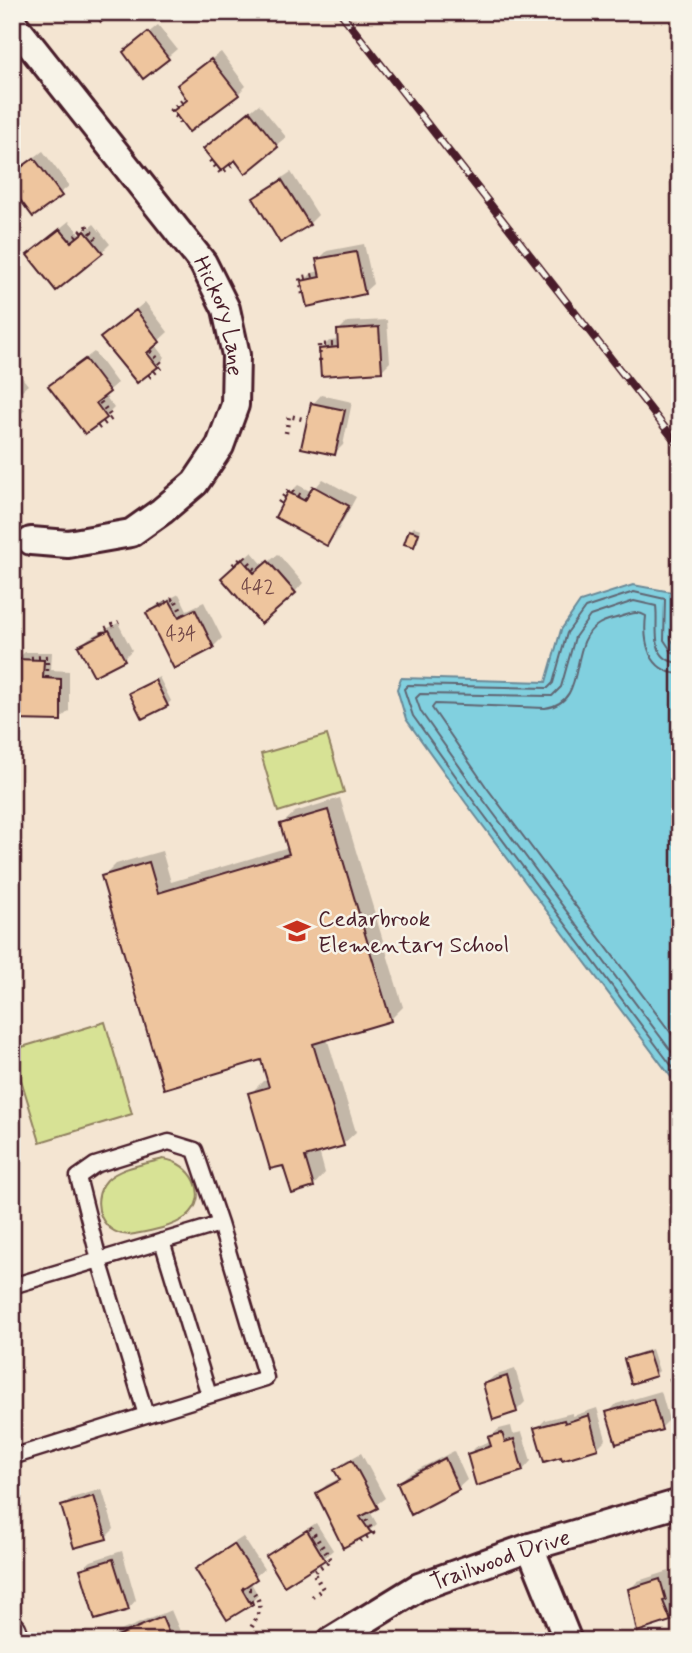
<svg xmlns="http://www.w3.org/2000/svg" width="692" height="1653" font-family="Mynerve,sans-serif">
<rect width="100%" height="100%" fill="#f4e5d2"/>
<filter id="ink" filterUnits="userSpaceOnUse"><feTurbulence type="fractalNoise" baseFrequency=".0143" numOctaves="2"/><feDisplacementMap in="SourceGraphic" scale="14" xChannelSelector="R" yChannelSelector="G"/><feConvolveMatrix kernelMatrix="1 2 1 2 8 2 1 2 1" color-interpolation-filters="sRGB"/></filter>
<g filter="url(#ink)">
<path fill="#d7e295" stroke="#908060" stroke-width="2" d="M327,735L344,792L278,812L261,754Z
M105,1022L132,1114L40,1142L12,1050Z
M163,1159C191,1162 212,1196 186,1217C173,1227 151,1231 135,1234C103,1240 87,1202 107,1180C120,1167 146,1164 163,1159Z"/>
<path fill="#81d0df" stroke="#6b8997" stroke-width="2" d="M633,585L672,592L671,639L680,651V1089L466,803L406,719L397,689L401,678L546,682L561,630L580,602Z"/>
<path fill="#0003" d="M158,25L177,49L144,77L125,52Z
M221,52L246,86L238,94L189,99L187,77Z
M259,104L286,137L245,171L235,158L214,141Z
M43,151L69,186L33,215L12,174Z
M291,172L318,215L309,224L281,241L256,198L264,190Z
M69,221L81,235L94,224L110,244L102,252L37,247Z
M364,244L373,284L364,292L303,282L312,273L320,271L318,260L327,251Z
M145,302L168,332L155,344L165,357L157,366L102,338Z
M387,320L390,362L381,371L321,349L329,341L339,340V330L347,322Z
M94,352L117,383L104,394L114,408L106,416L59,378Z
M12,365L28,385L14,397L25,410L12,422Z
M321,395L352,402L343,445L335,453L313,404Z
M323,479L356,497L335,536L327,544L290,493L298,485L312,492Z
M414,527L421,529L418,542L414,545L410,531Z
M252,552L264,566L278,554L303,583L295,592L232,570Z
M179,594L187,610L204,602L222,638L213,647L175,666L148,614L157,605Z
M118,623L132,650L124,658L80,646L89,638Z
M25,652H52L51,670L69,671V711L60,719L16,660Z
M159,677L171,701L167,705L131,693Z
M340,798L403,1007L390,1020L327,1038L356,1132L343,1144L319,1151L325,1173L313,1186L284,1163L250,1094L263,1081L269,1080L262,1058L103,877L116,864L162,851L171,882L289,847L282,824L295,812Z
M652,1349L659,1371L655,1375L626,1360L630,1356Z
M515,1369L525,1402L516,1411L485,1384L494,1376Z
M661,1391L669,1420L661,1428L608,1413L616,1404Z
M597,1408L606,1439L598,1447L563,1458L536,1429L545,1420L572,1413L573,1416Z
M511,1426L513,1434L522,1432L531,1461L523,1470L469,1454L477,1446L491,1441L490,1437L499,1429Z
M454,1451L467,1480L458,1488L412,1512L399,1483L407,1475Z
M361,1453L385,1498L369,1510L377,1524L368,1532L318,1494L326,1485L340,1478L336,1470L345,1462Z
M102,1489L114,1529L106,1537L63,1506L72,1498Z
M316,1523L333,1550L324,1558L285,1583L269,1556L277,1548Z
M243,1537L264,1569L250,1581L258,1595L250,1604L197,1569L206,1561Z
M122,1551L136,1600L128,1609L82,1569L91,1561Z
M669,1571L674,1590L671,1592L678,1611L670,1619L630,1589L638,1581Z
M171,1610L184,1641H110L118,1632Z
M495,1630L500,1641H472V1640Z"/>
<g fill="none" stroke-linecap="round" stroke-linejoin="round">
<path stroke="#606673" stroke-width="2" d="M680,654L672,652L664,640L665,599L634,592L585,608L567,633L553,683L548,688L408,685L404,689L413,716L472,799L680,1077
M680,663C648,661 659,627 656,606L634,601L590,616L575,637L561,687L552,696L420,694L416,698L421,712L479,794L680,1063
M680,674C648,672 643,641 646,616C637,610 630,614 620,617C613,619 605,620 599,624C567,642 589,703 545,708L435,704L432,708L487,788L680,1045"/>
</g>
<path fill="#eec59e" stroke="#4a1f2b" stroke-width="2" d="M93,12H113L101,22Z
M148,32L169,59L143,79L123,52Z
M211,59L239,95L189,132L173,111L187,100L177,85Z
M250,111L278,147L245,174L235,160L221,171L203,149Z
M34,158L62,196L33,217L12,189V174Z
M282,180L310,225L280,243L253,198Z
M60,229L71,242L85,231L103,253L56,291L27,255Z
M356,252L365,294L307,307L301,281L320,277L316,259Z
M136,310L160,342L147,353L158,367L137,383L100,338Z
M379,327L382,372L321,376L319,349L338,347L337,330Z
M85,359L110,392L96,403L107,418L85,434L48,386Z
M311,403L345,410L335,455L301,448Z
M313,486L349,506L327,546L275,517L288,492L305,501Z
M409,530L419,533L414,547L404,544Z
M242,559L254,573L268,561L296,593L261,624L221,578Z
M170,601L179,617L195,609L214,648L174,669L146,613Z
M109,630L125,660L94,676L78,646Z
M14,659L44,660L43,678L61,679V721L14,720Z
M155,680L168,706L142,719L129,693Z
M328,810L391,1021L313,1044L344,1146L305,1157L314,1187L292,1194L283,1166L270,1169L248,1093L269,1087L261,1060L164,1089L101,876L149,862L158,893L289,854L280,824Z
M648,1352L656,1376L631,1384L624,1359Z
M507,1376L517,1412L493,1420L483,1384Z
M680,1376V1412L670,1379Z
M653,1399L662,1430L616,1444L606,1412Z
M589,1415L598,1449L562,1460L561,1457L544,1462L534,1428L564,1420L565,1423Z
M502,1433L505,1442L514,1439L523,1471L476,1486L467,1454L491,1446L488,1437Z
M445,1458L459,1490L411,1515L397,1483Z
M352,1460L378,1508L360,1517L371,1533L343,1548L316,1493L340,1480L334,1470Z
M94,1496L107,1539L74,1548L61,1506Z
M307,1530L325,1560L284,1586L266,1556Z
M234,1544L257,1579L242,1589L250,1603L252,1601L253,1604L227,1620L195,1569Z
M113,1559L129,1610L95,1620L80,1569Z
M660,1579L666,1600L663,1601L671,1621L637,1632L628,1589Z
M162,1617L172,1641L108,1640Z"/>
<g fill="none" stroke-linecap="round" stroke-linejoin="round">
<g stroke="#4a1f2b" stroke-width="19">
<path id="lane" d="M162,1241L209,1395
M12,1286L220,1224L195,1150L169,1142L95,1165L78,1177L99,1260L146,1415L12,1457
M146,1415L266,1378L220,1224"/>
</g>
<g stroke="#4a1f2b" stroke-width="32">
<g id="street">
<path id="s1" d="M12,22L203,263L226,309L236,355L235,405L220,446L195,483L162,511L131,533L68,544L31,541"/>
<path d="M530,1547L568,1641"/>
<path d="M12,1630L16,1641"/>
<path id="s2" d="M331,1641L419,1587L530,1547L680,1503"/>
</g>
</g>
<path stroke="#4a1f2b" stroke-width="4.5" stroke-dasharray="2 5" stroke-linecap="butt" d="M180,123L171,110L186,98
M210,160L221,173L236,162
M70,241L87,227L97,240
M303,294L300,278L319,274
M320,361L319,345L338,344
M149,377L163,366L150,350
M12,408L22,421L12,431
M98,428L112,418L99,400
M286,433L289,416L307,420
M279,503L289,489L306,499
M233,565L244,557L257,572
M159,606L174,598L183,615
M103,633L102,630L119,622
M31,658L47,657V678
M310,1528L331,1560L313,1572L323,1589L311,1598
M360,1541L373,1533L364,1515
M242,1589H251C264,1604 260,1613 251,1628"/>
<use href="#lane" stroke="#f7f3e8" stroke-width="14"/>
<use href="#street" stroke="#f7f3e8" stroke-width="26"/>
<g stroke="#4a1f2b" stroke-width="8">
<path id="rail" d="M340,12L680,447"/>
</g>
<use href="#rail" stroke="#f7f3e8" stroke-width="5" stroke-dasharray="16" stroke-linecap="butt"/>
</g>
</g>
<defs>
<g id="school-bare" transform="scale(2.1)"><path d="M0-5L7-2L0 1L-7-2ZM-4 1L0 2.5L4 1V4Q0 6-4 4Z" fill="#c8321e" stroke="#f7f3e8" stroke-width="2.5" paint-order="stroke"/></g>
</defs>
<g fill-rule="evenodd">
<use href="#school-bare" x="297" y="931"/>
</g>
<g text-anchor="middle" stroke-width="5" stroke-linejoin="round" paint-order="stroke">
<g font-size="19" fill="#734848">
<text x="258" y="593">442</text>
<text x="181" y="640">434</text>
</g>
<g font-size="23" fill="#4a1f2b" stroke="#f7f3e8">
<text dy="8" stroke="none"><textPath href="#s1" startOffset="364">Hickory Lane</textPath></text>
<text dy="8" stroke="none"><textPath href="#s2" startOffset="189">Trailwood Drive</textPath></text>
</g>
<g font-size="23" fill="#4a1f2b" stroke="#f7f3e8" text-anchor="start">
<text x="318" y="926">Cedarbrook<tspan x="318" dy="26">Elementary School</tspan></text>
</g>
</g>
<rect width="692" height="1653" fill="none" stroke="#f7f3e8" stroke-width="42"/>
<rect x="21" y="21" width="650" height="1611" fill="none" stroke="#4a1f2b" stroke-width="2.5" filter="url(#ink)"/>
</svg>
